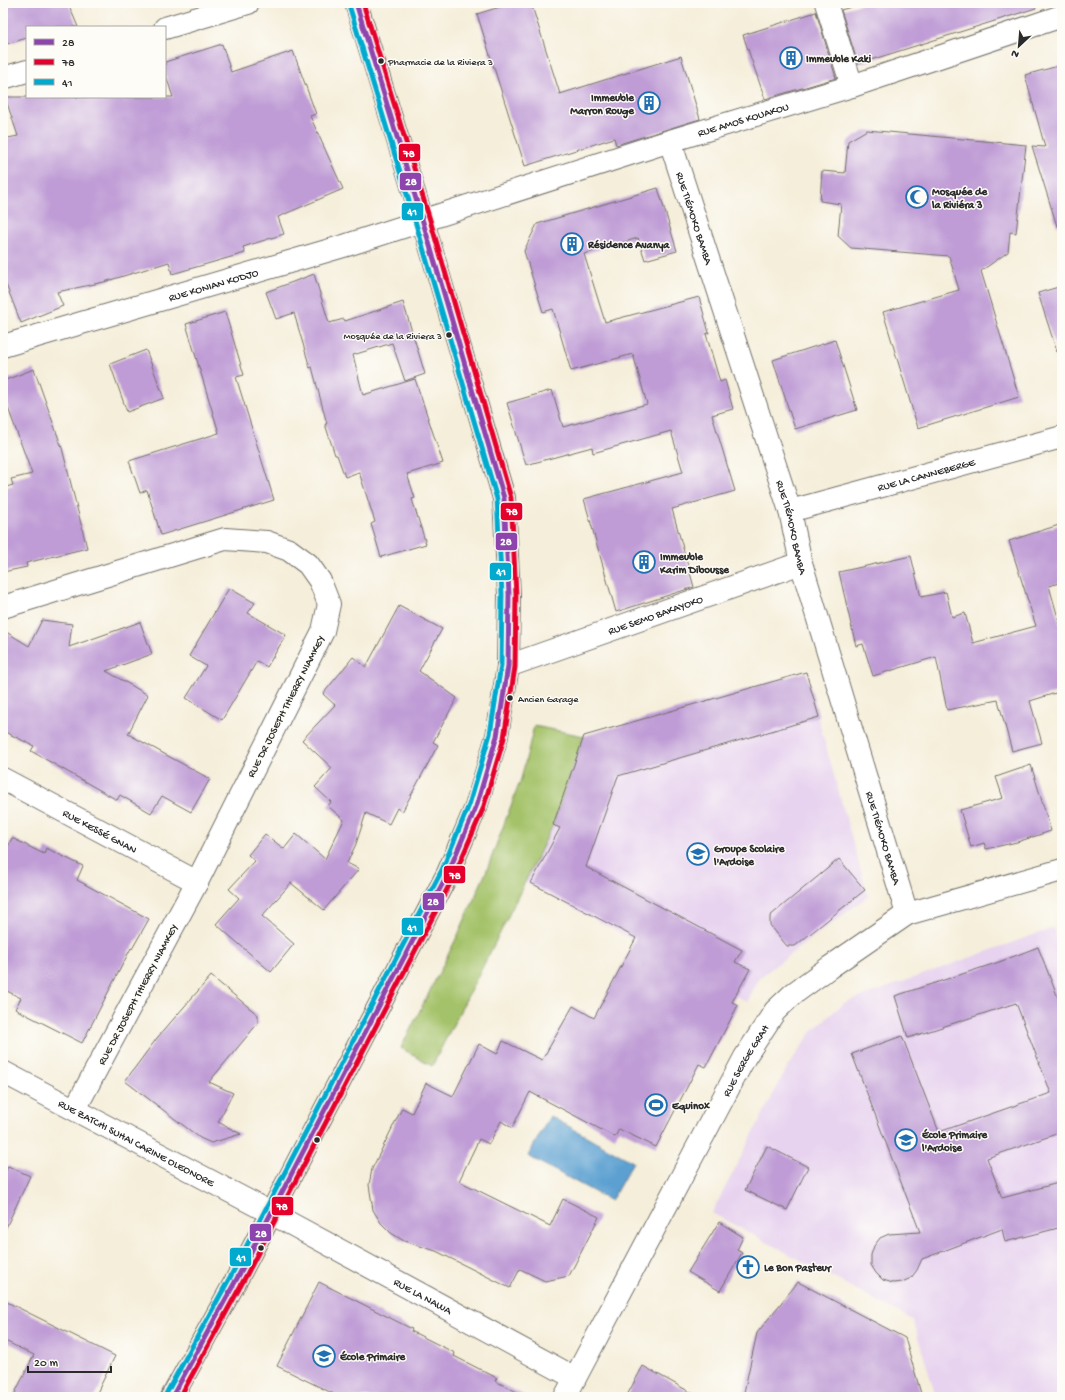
<svg xmlns="http://www.w3.org/2000/svg" width="1065" height="1400" font-family="'Gochi Hand',sans-serif">
<rect width="100%" height="100%" fill="#fdfcf7"/>
<filter id="ink" filterUnits="userSpaceOnUse"><feTurbulence type="fractalNoise" baseFrequency=".025" numOctaves="2"/><feDisplacementMap in="SourceGraphic" scale="8" xChannelSelector="R" yChannelSelector="G"/><feConvolveMatrix kernelMatrix="1 2 1 2 8 2 1 2 1" color-interpolation-filters="sRGB"/></filter>
<filter id="wash" filterUnits="userSpaceOnUse"><feTurbulence type="fractalNoise" baseFrequency=".012" numOctaves="4" result="noise"/><feDisplacementMap in="SourceGraphic" scale="16" xChannelSelector="R" yChannelSelector="G"/><feGaussianBlur stdDeviation="0.9" result="paint"/><feColorMatrix in="noise" values="0 0 0 0 0 0 0 0 0 0 0 0 0 0 0 0 0 1.4 0 .05"/><feComposite in="paint" operator="in"/></filter>
<g filter="url(#wash)">
<rect width="100%" height="100%" fill="#f5eeda"/>
<path fill="#e7d2ef" d="M805,672L868,896L760,977L747,1002L525,882L553,825L584,736Z
M1053,928L1062,958V1397H936L913,1320L712,1213L788,1066L813,1030L844,1003Z"/>
<path fill="#a4c269" stroke="#68764a" d="M534,726L584,736L553,825L499,935L432,1066L401,1048L458,935L486,872L521,779Z"/>
<path fill="#5ca0d1" stroke="#44667e" d="M550,1116L633,1162L611,1201L528,1156Z"/>
<g id="blocks">
<path fill="#bf9cd6" d="M3,3H68L78,27H27V38L3,45Z
M513,3H531L560,94L681,56L700,119L616,145L614,138L525,166L477,14Z
M864,3H1035L1036,8L858,64L841,10Z
M816,12L836,78L765,99L743,35Z
M222,44L231,72L293,51L316,114L310,116L343,189L278,217L284,234L243,247L245,253L172,274L169,262L104,282L57,292L63,306L21,323L3,277V139L18,136L5,97H173L165,73V62Z
M1062,65V225L1057,226L1032,146L1045,147L1025,75Z
M867,130L1026,145L1016,233L1010,232L1008,252L981,271L1019,397L918,428L883,312L959,290L949,256L851,248L838,236L841,204L820,201L822,171L845,173L848,141Z
M658,188L677,251L645,260L638,238L584,254L605,322L699,297L709,333L706,334L720,382L725,380L733,409L712,415L735,491L672,509L694,587L616,612L584,499L683,472L671,431L593,453L592,447L526,465L507,403L552,390L563,427L647,404L633,354L571,371L553,309L543,312L524,251L537,224Z
M314,274L329,323L344,319L345,321L403,302L425,374L405,381L392,343L353,355L363,395L415,379L443,463L407,474L415,498L412,499L426,544L381,557L371,524L375,522L359,472L345,477L337,455H335L325,424H327L312,367L310,368L294,313L276,319L266,292Z
M1062,286V351L1057,352L1038,293Z
M225,312L244,375L236,377L274,500L161,535L147,490L140,493L129,461L219,433L186,324Z
M835,340L857,410L795,429L773,360Z
M146,350L164,398L127,412L110,364Z
M34,369L62,448L87,548L26,563L27,567L3,572V488L13,485L11,479L32,474L3,394V381Z
M1062,524V582L1049,586L1062,632V691L1030,701L1042,743L1012,751L998,700L947,710L936,657L873,676L863,644L856,646L839,572L911,556L921,597L946,592L952,617L965,613L973,643L1036,626L1009,541Z
M229,588L255,603L248,613L286,635L267,667L257,661L222,720L186,698L206,666L189,656Z
M399,606L442,629L419,671L457,698L433,742L438,745L402,812L397,808L389,824L366,813L356,844L347,863L359,869L324,910L291,883L262,916L294,944L271,972L216,924L239,898L229,889L255,861L248,855L265,834L284,849L296,834L325,859L344,820L328,806L331,802L315,787L332,768L302,740L335,705L323,694L353,657L366,667Z
M42,620L72,624L69,647L140,622L152,654L106,671L148,695L128,734L210,779L191,812L162,796L151,813L120,795L117,800L31,751L34,746L3,731V630L29,646Z
M806,672L819,717L618,776L586,867L742,950L735,962L750,969L732,1002L738,1005L706,1067L699,1064L656,1147L619,1129L615,1137L530,1092L512,1128L501,1121L489,1144L479,1139L459,1181L550,1226L563,1199L599,1217L569,1276L545,1281L520,1269L510,1288L436,1251L404,1241L391,1233L381,1223L373,1210L369,1185L372,1169L402,1108L412,1113L426,1083L453,1096L479,1044L497,1054L503,1041L542,1060L573,1006L594,1018L636,938L531,883L560,828L553,825L584,736Z
M1031,765L1051,831L1017,842L986,849L984,843L971,847L960,810L1003,798L996,777Z
M12,838L44,854L46,848L83,866L77,880L149,919L132,949L131,948L82,1043L15,1009L21,998L3,989V857Z
M839,859L865,890L795,946H787L770,925V916Z
M1038,947L1062,1008V1132L987,1158L1002,1198L1062,1182V1227L1005,1242L1002,1229L922,1259L917,1270L911,1278L902,1282L893,1283L883,1280L876,1273L871,1265V1255L874,1246L880,1238L889,1234L920,1232L852,1054L902,1036L939,1132L1051,1093L1016,1003L908,1038L895,996L999,962Z
M211,976L258,1015V1023L209,1082L233,1093L218,1122L241,1134L211,1143L200,1138L125,1081L157,1038Z
M767,1146L808,1167L787,1210L745,1190Z
M8,1166L30,1176L3,1234V1178Z
M719,1222L743,1237L737,1250L742,1253L720,1291L688,1272Z
M319,1282L412,1329L411,1331L455,1353L454,1356L497,1378L495,1381L527,1397H340L277,1366Z
M798,1282L905,1338L922,1397H743L757,1333Z
M3,1300L115,1356L95,1397H13L34,1355L3,1340Z
M643,1366L699,1397H626Z"/>
</g>
</g>
<g filter="url(#ink)">
<use href="#blocks" fill-opacity="0" stroke="#726f68" stroke-width="1"/>
<g fill="none" stroke-linecap="round" stroke-linejoin="round">
<g stroke="#726f68" stroke-width="24">
<g id="street">
<path d="M826,3L852,86"/>
<path d="M165,28L248,3"/>
<path d="M3,78L27,71"/>
<path id="s1" d="M670,141L790,511L801,563L907,914"/>
<path id="s2" d="M3,346L347,245L670,141L852,86L1062,16"/>
<path id="s3" d="M790,511L1062,437"/>
<path d="M3,607L225,539L267,542L289,550L308,564L320,581L329,604L323,631L197,882L75,1109"/>
<path id="s4" d="M508,666L801,563"/>
<path id="s5" d="M3,779L197,882"/>
<path id="s6" d="M3,1072L271,1213L575,1378"/>
<path id="s7" d="M565,1397L745,1057L775,1011L793,994L830,967L907,914L1062,870"/>
</g>
</g>
<g stroke="#726f68" stroke-width="24">
<path id="secondary" d="M172,1397L240,1273L448,873L476,807L497,736L508,666L509,594L504,498L423,222L356,3"/>
</g>
<use href="#street" stroke="#fff" stroke-width="22"/>
<use href="#secondary" stroke="#f8e7c3" stroke-width="22"/>
<g stroke="#fdfcf7" stroke-width="8">
<path id="bus-1" d="M172,1397L240,1273L448,873L476,807L497,736L508,666L509,594L504,498L423,222L356,3"/>
</g>
<g stroke="#fdfcf7" stroke-width="8">
<path id="bus-2" d="M180,1397L246,1276L454,876L483,809L504,738L515,667L516,594L511,498L430,220L363,3"/>
</g>
<g stroke="#fdfcf7" stroke-width="8">
<path id="bus-3" d="M166,1394L234,1270L442,870L469,805L490,734L501,665L502,594L497,499L416,224L349,5"/>
</g>
<use href="#bus-1" stroke="#8e44ad" stroke-width="5"/>
<use href="#bus-2" stroke="#e4002b" stroke-width="5"/>
<use href="#bus-3" stroke="#00a9ce" stroke-width="5"/>
</g>
</g>
<defs>
<g id="building-ring" transform="scale(1.15)"><circle r="9.5" fill="#fdfcf7" stroke="#1f6fb2" stroke-width="1.5"/><path d="M-4-6H4V6H1V3H-1V6H-4ZM-2.5-4.3h1.7v1.8h-1.7ZM.8-4.3h1.7v1.8H.8ZM-2.5-1h1.7V.8h-1.7ZM.8-1h1.7V.8H.8Z" fill="#1f6fb2"/></g>
<g id="mosque-ring" transform="scale(1.15)"><circle r="9.5" fill="#fdfcf7" stroke="#1f6fb2" stroke-width="1.5"/><path d="M3.5-4.9A6 6 0 1 0 3.5 4.9A5 5 0 1 1 3.5-4.9Z" fill="#1f6fb2"/></g>
<g id="school-ring" transform="scale(1.15)"><circle r="9.5" fill="#fdfcf7" stroke="#1f6fb2" stroke-width="1.5"/><path d="M0-5L7-2L0 1L-7-2ZM-4 1L0 2.5L4 1V4Q0 6-4 4Z" fill="#1f6fb2"/></g>
<g id="stadium-ring" transform="scale(1.15)"><circle r="9.5" fill="#fdfcf7" stroke="#1f6fb2" stroke-width="1.5"/><path d="M0-5a6.5 5 0 1 0 0 10a6.5 5 0 1 0 0-10ZM-3.5-1.8h7v3.6h-7Z" fill="#1f6fb2"/></g>
<g id="church-ring" transform="scale(1.15)"><circle r="9.5" fill="#fdfcf7" stroke="#1f6fb2" stroke-width="1.5"/><path d="M-1.2-6h2.4v3.5h3.3v2.4h-3.3V6h-2.4V-.1h-3.3v-2.4h3.3Z" fill="#1f6fb2"/></g>
</defs>
<g fill-rule="evenodd">
<use href="#building-ring" x="791" y="58"/>
<use href="#building-ring" x="649" y="103"/>
<use href="#mosque-ring" x="917" y="197"/>
<use href="#building-ring" x="572" y="244"/>
<use href="#building-ring" x="644" y="562"/>
<use href="#school-ring" x="698" y="854"/>
<use href="#stadium-ring" x="656" y="1105"/>
<use href="#school-ring" x="906" y="1140"/>
<use href="#church-ring" x="748" y="1267"/>
<use href="#school-ring" x="324" y="1356"/>
</g>
<g fill="#2b2b2b" stroke="#fdfcf7" stroke-width="1.5">
<circle cx="381" cy="61" r="3.5"/>
<circle cx="449" cy="335" r="3.5"/>
<circle cx="510" cy="698" r="3.5"/>
<circle cx="317" cy="1140" r="3.5"/>
<circle cx="261" cy="1248" r="3.5"/>
</g>
<g text-anchor="middle" stroke-width="3" stroke-linejoin="round" paint-order="stroke">
<g font-size="10" fill="#2b2b2b" stroke="#fdfcf7" text-anchor="start">
<text x="388" y="65">Pharmacie de la Riviera 3</text>
<text x="442" y="339" text-anchor="end">Mosquée de la Riviera 3</text>
<text x="518" y="702">Ancien Garage</text>
</g>
<g font-size="11" font-weight="bold" fill="#2b2b2b" stroke="#fdfcf7" text-anchor="start">
<text x="806" y="62">Immeuble Kaki</text>
<text x="634" y="101" text-anchor="end">Immeuble<tspan x="634" dy="13">Marron Rouge</tspan></text>
<text x="932" y="195">Mosquée de<tspan x="932" dy="13">la Riviéra 3</tspan></text>
<text x="588" y="248">Résidence Avanya</text>
<text x="660" y="560">Immeuble<tspan x="660" dy="13">Karim Dibousse</tspan></text>
<text x="714" y="852">Groupe Scolaire<tspan x="714" dy="13">l'Ardoise</tspan></text>
<text x="672" y="1109">Equinox</text>
<text x="922" y="1138">École Primaire<tspan x="922" dy="13">l'Ardoise</tspan></text>
<text x="764" y="1271">Le Bon Pasteur</text>
<text x="340" y="1360">École Primaire</text>
</g>
<g font-size="11" fill="#2b2b2b" stroke="#fdfcf7">
<text dy="4" stroke="none"><textPath href="#s2" startOffset="774">RUE AMOS KOUAKOU</textPath></text>
<text dy="4" stroke="none"><textPath href="#s1" startOffset="81">RUE TIÉMOKO BAMBA</textPath></text>
<text dy="4" stroke="none"><textPath href="#s2" startOffset="219">RUE KONIAN KODJO</textPath></text>
<text dy="4" stroke="none"><textPath href="#s3" startOffset="141">RUE LA CANNEBERGE</textPath></text>
<text dy="4" stroke="none"><textPath href="#s1" startOffset="405">RUE TIÉMOKO BAMBA</textPath></text>
<text dy="4" stroke="none"><textPath href="#s4" startOffset="156">RUE SEMO BAKAYOKO</textPath></text>
<text transform="translate(285 706) rotate(-63)" y="4">RUE DR JOSEPH THIERRY NIAMKEY</text>
<text dy="4" stroke="none"><textPath href="#s5" startOffset="110">RUE KESSÉ GNAN</textPath></text>
<text dy="4" stroke="none"><textPath href="#s1" startOffset="729">RUE TIÉMOKO BAMBA</textPath></text>
<text transform="translate(137 994) rotate(-62)" y="4">RUE DR JOSEPH THIERRY NIAMKEY</text>
<text dy="4" stroke="none"><textPath href="#s7" startOffset="382">RUE SERGE GRAH</textPath></text>
<text dy="4" stroke="none"><textPath href="#s6" startOffset="151">RUE ZATCHI SUHAI CARINE OLEONORE</textPath></text>
<text dy="4" stroke="none"><textPath href="#s6" startOffset="476">RUE LA NAWA</textPath></text>
</g>
</g>
<g stroke="#fdfcf7" stroke-width="1.5">
<rect x="398" y="143" width="23" height="19" rx="4" fill="#e4002b"/>
<rect x="399" y="172" width="23" height="19" rx="4" fill="#8e44ad"/>
<rect x="401" y="202" width="23" height="19" rx="4" fill="#00a9ce"/>
<rect x="500" y="502" width="23" height="19" rx="4" fill="#e4002b"/>
<rect x="495" y="532" width="23" height="19" rx="4" fill="#8e44ad"/>
<rect x="489" y="562" width="23" height="19" rx="4" fill="#00a9ce"/>
<rect x="443" y="865" width="23" height="19" rx="4" fill="#e4002b"/>
<rect x="422" y="892" width="23" height="19" rx="4" fill="#8e44ad"/>
<rect x="401" y="917" width="23" height="19" rx="4" fill="#00a9ce"/>
<rect x="271" y="1196" width="23" height="20" rx="4" fill="#e4002b"/>
<rect x="249" y="1223" width="23" height="19" rx="4" fill="#8e44ad"/>
<rect x="229" y="1247" width="23" height="20" rx="4" fill="#00a9ce"/>
</g>
<g font-size="11" text-anchor="middle" font-weight="bold" fill="#fff">
<text x="409" y="157">78</text>
<text x="411" y="185">28</text>
<text x="412" y="215">41</text>
<text x="512" y="515">78</text>
<text x="506" y="545">28</text>
<text x="501" y="575">41</text>
<text x="455" y="879">78</text>
<text x="433" y="905">28</text>
<text x="412" y="931">41</text>
<text x="282" y="1210">78</text>
<text x="261" y="1237">28</text>
<text x="241" y="1261">41</text>
</g>
<rect width="1065" height="1400" fill="none" stroke="#fdfcf7" stroke-width="16"/>
<rect x="26" y="26" width="140" height="72" fill="#fdfcf7" stroke="#a9a8a5"/>
<rect x="34" y="39" width="20" height="6" fill="#8e44ad" stroke="#a9a8a5"/>
<text x="62" y="46" font-size="12" fill="#2b2b2b">28</text>
<rect x="34" y="59" width="20" height="6" fill="#e4002b" stroke="#a9a8a5"/>
<text x="62" y="66" font-size="12" fill="#2b2b2b">78</text>
<rect x="34" y="79" width="20" height="6" fill="#00a9ce" stroke="#a9a8a5"/>
<text x="62" y="86" font-size="12" fill="#2b2b2b">41</text>
<g transform="translate(1019 46) rotate(206)" stroke="#fdfcf7" stroke-width="3" paint-order="stroke">
<path d="M0-3L7 15L0 10L-7 15Z" fill="#2b2b2b"/>
<text y="-6" font-size="11" font-weight="bold" text-anchor="middle" fill="#2b2b2b">N</text>
</g>
<path d="M28 1366v6h83v-6" fill="none" stroke="#2b2b2b" stroke-width="2"/>
<text x="34" y="1366" font-size="12" fill="#2b2b2b" stroke="#fdfcf7" stroke-width="3" paint-order="stroke">20 m</text>
</svg>
